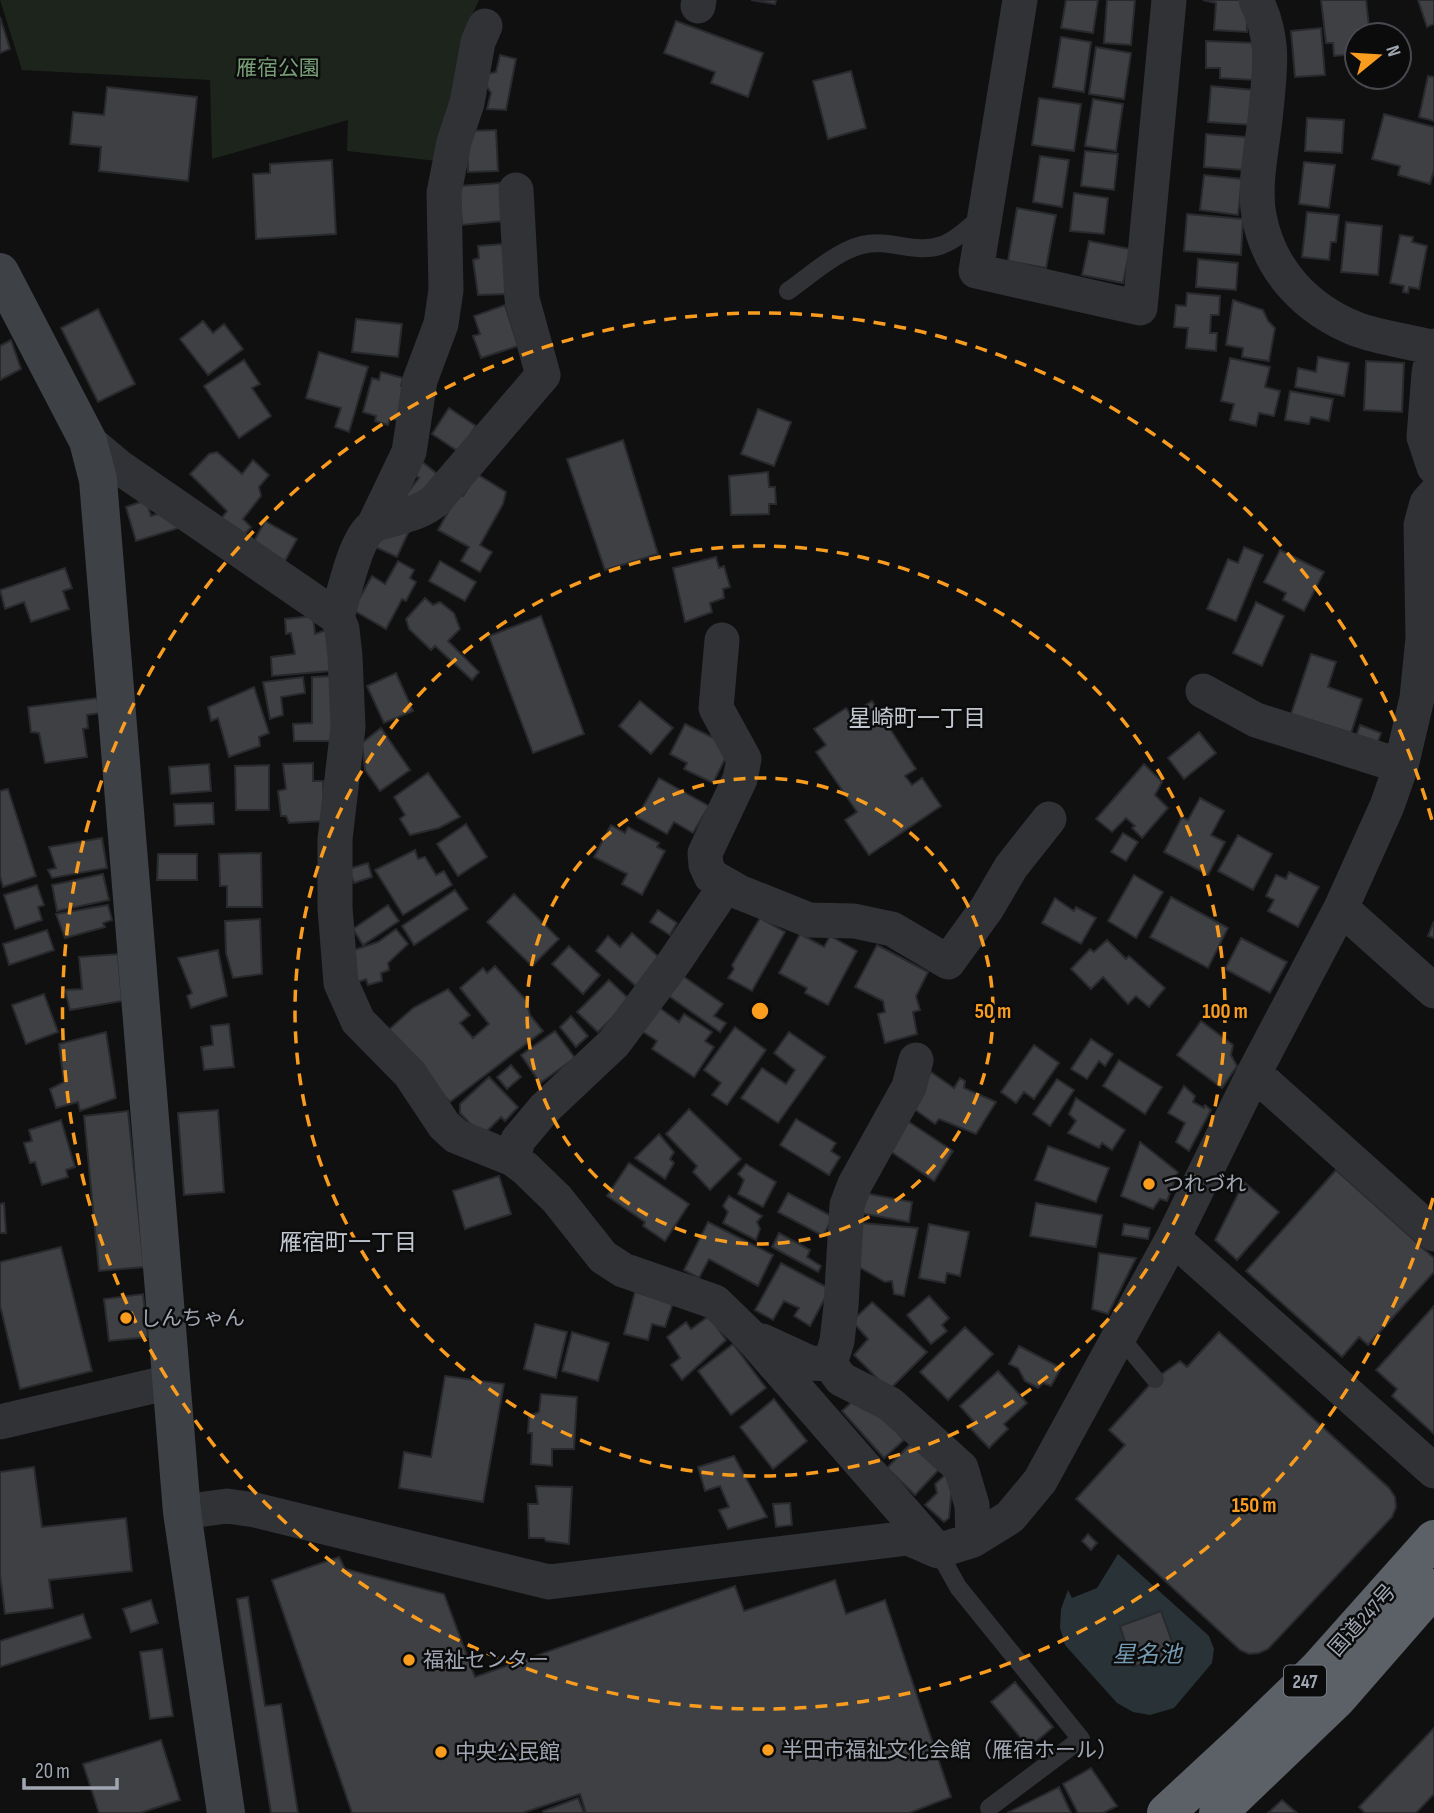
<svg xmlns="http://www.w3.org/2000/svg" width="1434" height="1813" font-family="'Sofia Sans Condensed','Noto Sans JP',sans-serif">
<rect width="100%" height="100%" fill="#101011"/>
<path fill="#1c241c" d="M0,0H479L472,15L437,161L347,151L348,120L212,159L210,80L22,70Z"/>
<path fill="#283237" d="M1118,1554L1209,1636L1214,1649L1212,1663L1174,1708L1150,1715L1133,1712L1117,1703L1065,1645L1060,1628L1061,1609L1068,1590L1072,1598L1097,1588Z"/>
<path fill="#3e4044" stroke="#292a2d" stroke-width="2" d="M751,0H776L775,4Z
M1066,0H1098L1093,33L1061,28Z
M1107,0H1135L1131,45L1104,43Z
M1203,0H1241L1247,11V32L1214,30L1216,3Z
M1321,0H1366L1370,35H1357V54L1334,56L1333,43H1326Z
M1418,0H1434V24L1427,27Z
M0,17L10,49L0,53Z
M676,21L763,53L748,97L711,83L715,72L664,53Z
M1321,28L1325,75L1295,77L1291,31Z
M1061,37L1091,42L1084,92L1053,87Z
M1206,41L1256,43L1254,80L1220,78V68H1206Z
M1096,47L1131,53L1124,99L1089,94Z
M500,55L516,59L506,110L487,109L491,93L486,85L488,74L496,72Z
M851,71L866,128L828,139L813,81Z
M1428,76L1434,77V121L1419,117Z
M1211,86L1254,90L1252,125L1208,122Z
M107,87L197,97L188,181L99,171L101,147L70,144L73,112L104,115Z
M1039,98L1081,104L1074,151L1032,145Z
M1093,99L1123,104L1116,151L1085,146Z
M1384,114L1434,127V170L1430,184L1398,175L1400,166L1372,159Z
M1307,118L1344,120L1342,153L1305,151Z
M496,130L498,171L468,172L467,131Z
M1206,134L1246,137L1243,170L1204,167Z
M1085,151L1118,154L1114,190L1081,186Z
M1040,156L1069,160L1062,207L1033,202Z
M332,160L336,234L256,239L253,174L270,173V164Z
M1304,162L1335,165L1329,208L1299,204Z
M1204,175L1242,179L1238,215L1200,210Z
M500,183L503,221L462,225L459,186Z
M1074,193L1108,198L1104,234L1070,231Z
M1017,208L1056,215L1046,268L1008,261Z
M1307,212L1339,215L1336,242H1331L1329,260L1302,257Z
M1187,214L1243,219L1241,255L1184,251Z
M1346,222L1382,226L1378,275L1341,272Z
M1400,235L1413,237L1412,242L1427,246L1419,289L1409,287L1408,293L1403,292L1404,286L1390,283Z
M1089,241L1130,249L1123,283L1082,275Z
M502,244L511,294L478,295L473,260L479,258L478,246Z
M1198,259L1238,263L1236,290L1196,287Z
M1187,293L1220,296L1219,315H1211L1210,333H1217L1216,351L1186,348L1188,328L1174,327L1176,305L1186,306Z
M1233,300L1263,310L1268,321L1275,328L1269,361L1242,357L1243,348L1226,345Z
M505,305L518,346L481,358L473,336L480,334L474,316Z
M98,309L135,384L98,402L61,328Z
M356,319L402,324L398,357L352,352Z
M203,321L213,333L224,324L243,349L208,375L180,339Z
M11,340L21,369L0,380V346Z
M319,352L368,367L349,432L335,427L341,408L306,398Z
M1318,357L1349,363L1344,396L1295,387L1298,368L1316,372Z
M1230,358L1270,367L1265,387L1280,391L1274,416L1259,413L1256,426L1230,420L1234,404L1221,401Z
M244,360L260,384L252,388L271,416L239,438L204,386Z
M1366,361L1404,363L1402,412L1364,410Z
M381,372L403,378L401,386L413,389L403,422L390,418L388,425L375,421L376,416L363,412L372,378L379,380Z
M1290,391L1333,399L1329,421L1311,417L1309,424L1285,420Z
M449,408L476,426L459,452L432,434Z
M758,409L791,422L774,466L741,454Z
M623,440L658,554L605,570L567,459Z
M217,452L242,474L253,460L269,475L259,487L261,496L243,519L251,527L241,539L219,521L227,511L190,474L209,454Z
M420,460L441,477L414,511L401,501L419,478L411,472Z
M768,472L769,487H775L776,504H769V514L731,515L729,476Z
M477,474L506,492L503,504L480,545L492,552L480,572L461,561L469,547L438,530L458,494L463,496Z
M146,500L151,516L168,511L179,528L136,541L126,507Z
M265,521L297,539L285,561L253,543Z
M400,526L409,531L397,557L371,545Z
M1244,547L1263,555L1236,621L1207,609L1228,559L1238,563Z
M1280,550L1324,572L1304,611L1283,600L1286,593L1264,582Z
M716,557L719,568L724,566L730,587L723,589L724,598L710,603L712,612L685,622L673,568Z
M398,561L414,570L410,578L416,582L406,601L402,599L386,629L353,610L372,576L385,584Z
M440,561L476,582L465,601L429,581Z
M65,568L72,588L63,591L69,609L31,622L24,602L5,609L0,590Z
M425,598L433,605L440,602L454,613L460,629L448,641L479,672L472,680L435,646L431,650L409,629L406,619Z
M1256,602L1284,616L1262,666L1233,653Z
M313,616L315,634L326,630L331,671L272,676L271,657L295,654L291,633L286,634L285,619Z
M541,616L584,734L533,753L489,636Z
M1311,654L1336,662L1328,687L1362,699L1351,733L1291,714Z
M396,673L413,711L384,723L367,686Z
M333,676L335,741H294L293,724L312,723V677Z
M303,677L305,693L281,697L283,715L270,719L263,682Z
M254,687L269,733L259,737L260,746L229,757L218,718L211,721L208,707Z
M97,698L100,713L87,715L88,728L83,729L87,757L45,763L39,733L31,732L28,707Z
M640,701L673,728L651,754L619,726Z
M872,701L916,769L905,776L912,785L922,778L941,806L869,855L845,820L857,812L816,752L826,745L814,729L846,708L851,715Z
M685,724L722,742L728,753L713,783L684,769L687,763L670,754Z
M1360,725L1381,733L1376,747L1355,739Z
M381,728L410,770L380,791L365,770L362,743Z
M1199,732L1216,753L1184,779L1168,758Z
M313,763V781H323L324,821L289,823L286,816H281L278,791L286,789L283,764Z
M209,764L211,791L171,794L169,767Z
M1144,764L1162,782L1155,795L1168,808L1142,838L1132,828L1135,826L1126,818L1112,832L1096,819Z
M269,765V810H236L235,766Z
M428,773L460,817L439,828L410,835L400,819L405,815L394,797Z
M659,778L709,806L693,833L674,822L667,834L637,817Z
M8,789L36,876L3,887L0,876V791Z
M1200,798L1224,811L1211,835L1225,842L1208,875L1164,852L1182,817L1188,820Z
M213,803L214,824L175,826L174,804Z
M466,824L487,857L458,876L437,844Z
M611,825L625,833L628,827L659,843L657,847L665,851L642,895L622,884L627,874L594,857Z
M1123,833L1138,842L1126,861L1111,852Z
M1238,835L1272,854L1253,890L1218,871Z
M102,838L107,868L52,878L48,870L56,868L49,847Z
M415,850L418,859L425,857L436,875L444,871L452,885L403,915L375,870Z
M261,853L262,907H227V886H220L219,854Z
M158,854H197V880H157Z
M368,863L372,877L354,883L349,869Z
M1289,872L1319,887L1298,927L1268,911L1274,900L1266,896L1276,875L1286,879Z
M103,874L109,900L57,911L52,885Z
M1134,875L1163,892L1136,938L1108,921Z
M37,885L44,905L38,907L42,920L15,929L4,895Z
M455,890L468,909L414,945L402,926Z
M514,894L559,939L532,966L487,922Z
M1171,897L1228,928L1208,968L1150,937Z
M1055,898L1074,911L1076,907L1096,918L1081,944L1042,923Z
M108,905L112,920L103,923L105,927L65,938L56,914Z
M388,905L399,921L363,945L353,929Z
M658,910L677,923L670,935L650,922Z
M760,918L785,932L752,991L728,978L734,969L732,965Z
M260,919L262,974L233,978L226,953L225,921Z
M1434,921V938L1428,936Z
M396,929L408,944L388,963L389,970L381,973L382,981L368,985L366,979L358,982L348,952L378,942Z
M47,930L54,950L9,965L3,944Z
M632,933L661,959L637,987L596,951L608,936L620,947Z
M800,934L824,947L830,936L857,951L828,1005L805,993L807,988L779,973Z
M1241,938L1287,962L1270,993L1225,969Z
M1107,940L1126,959L1129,956L1165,988L1149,1007L1136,996L1128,1004L1103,977L1091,989L1071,969L1090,949L1094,952Z
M877,945L928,972L916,996L920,1010L913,1012L917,1034L885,1043L878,1014L885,1012L883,1001L855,987Z
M569,946L600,975L583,994L552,964Z
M218,950L227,996L191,1008L187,996L192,993L178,958Z
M118,954L122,1001L70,1010L65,990L82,989L79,957Z
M495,966L526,1000L530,1015L543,1031L450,1102L385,1033L413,1008L448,989L470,1015L460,1023L473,1038L489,1024L460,988L483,968L487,973Z
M680,974L723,1004L714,1016L726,1023L720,1032L666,994Z
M609,980L630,1000L598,1032L577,1012Z
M44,994L58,1032L26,1044L12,1005Z
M657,1006L679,1022L684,1014L712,1032L705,1041L714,1047L694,1077L652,1049L657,1041L640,1030Z
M571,1016L588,1036L576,1047L560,1027Z
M1201,1021L1233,1045L1231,1055L1237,1066L1222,1088L1177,1055Z
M229,1024L234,1067L204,1070L201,1047L213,1045L211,1026Z
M735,1027L766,1050L727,1105L712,1095L721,1083L704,1070Z
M555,1031L575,1058L540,1083L521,1055Z
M106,1032L116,1098L80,1111L78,1102L56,1108L50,1089L64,1082L59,1044Z
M789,1032L825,1057L778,1123L741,1098L762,1068L786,1084L795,1070L774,1053Z
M1091,1039L1113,1054L1105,1066L1099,1061L1087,1079L1071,1069Z
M1034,1045L1059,1063L1034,1099L1024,1092L1016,1103L1001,1092Z
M1119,1060L1162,1087L1145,1114L1103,1086Z
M511,1065L521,1077L507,1089L497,1077Z
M931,1072L954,1088L960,1078L965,1081L964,1088L996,1102L976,1134L939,1119L935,1124L910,1106Z
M489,1077L518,1107L505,1121L501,1117L482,1136L460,1113V1104Z
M1057,1079L1074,1090L1050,1126L1033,1114Z
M1184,1086L1195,1096L1193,1102L1204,1108L1205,1105L1211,1110L1189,1151L1176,1142L1185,1123L1168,1113Z
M1076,1098L1125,1130L1112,1150L1102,1143L1099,1148L1068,1133L1076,1121L1069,1114Z
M689,1109L741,1159L710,1190L693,1172L697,1166L666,1134Z
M218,1110L224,1192L184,1195L178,1113Z
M128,1111L144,1267L99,1271L84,1116Z
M796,1119L836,1143L831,1151L840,1157L829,1175L780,1145Z
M61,1120L75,1167L66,1170L68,1177L42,1185L35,1162L30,1163L24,1143L32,1141L29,1130Z
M906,1120L953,1151L934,1181L887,1149Z
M659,1134L674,1152L670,1159L674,1163L665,1179L635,1158Z
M1140,1142L1178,1172L1167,1201L1160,1199L1153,1209L1121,1196Z
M1048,1146L1109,1168L1096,1202L1035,1180Z
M629,1163L689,1204L665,1241L643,1226L645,1222L607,1196Z
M746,1164L776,1182L763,1207L738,1194L744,1180L738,1174Z
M1336,1170L1434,1258V1272L1368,1345L1359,1337L1342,1357L1246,1271Z
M499,1176L511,1214L465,1229L453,1191Z
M1244,1182L1279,1212L1237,1260L1215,1240Z
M788,1193L833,1217L823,1236L778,1212Z
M864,1193L912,1202L909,1222L860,1213Z
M729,1196L762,1216L757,1222L760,1229L756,1240L723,1223L728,1212L723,1206Z
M4,1203L6,1233H0V1204Z
M1036,1203L1102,1215L1096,1247L1030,1236Z
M708,1222L773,1255L758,1286L709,1259L699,1278L684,1270Z
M862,1223L918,1228L904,1296L894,1294L892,1281L885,1282L859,1267Z
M929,1224L969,1232L960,1276L947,1273L945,1283L919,1278Z
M1124,1224L1150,1228L1148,1239L1122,1235Z
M779,1233L810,1250L807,1257L821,1266L818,1272L772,1247Z
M61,1247L92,1371L20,1389L0,1305V1262Z
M1099,1253L1136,1258L1108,1314L1092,1309Z
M781,1263L830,1289L810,1326L794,1316L799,1308L784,1301L773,1320L755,1310Z
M635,1292L673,1303L665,1327L652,1324L648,1340L624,1334Z
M143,1294L148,1337L109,1341L104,1299Z
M929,1296L949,1318L942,1325L947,1331L931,1344L907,1315Z
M872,1302L927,1352L889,1390L854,1355L868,1339L852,1321Z
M1434,1306V1434L1392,1396L1397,1389L1376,1370Z
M709,1316L726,1340L682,1380L671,1365L680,1358L667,1337L686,1322L691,1329Z
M535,1324L567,1332L556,1378L524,1369Z
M965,1327L993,1354L948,1400L920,1372Z
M572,1332L609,1343L598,1381L562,1371Z
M1219,1332L1389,1488L1395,1497L1396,1507L1392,1517L1268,1649L1259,1653L1249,1654L1240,1650L1076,1499L1125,1445L1109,1430L1155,1379L1180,1361L1187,1367Z
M733,1344L766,1388L731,1415L698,1371Z
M1019,1346L1061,1368L1051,1386L1043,1383L1038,1388L1025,1381L1018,1368L1009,1364Z
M998,1371L1027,1403L1004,1424L1008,1429L989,1448L970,1428L975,1423L960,1406Z
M445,1376L504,1384L483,1502L399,1488L404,1452L431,1457Z
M541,1394L577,1397L574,1449H552V1466L531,1464L532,1433H528L529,1416L539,1412Z
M774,1399L807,1441L773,1469L740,1427Z
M855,1399L877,1410L904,1440L884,1458L842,1411Z
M917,1437L945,1463L915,1495L887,1468Z
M734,1456L767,1517L728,1529L719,1510L729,1507L720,1486L705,1491L698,1467Z
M34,1467L42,1527L126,1518L132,1571L49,1580L53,1608L5,1614L0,1574V1472Z
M948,1472L953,1476L949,1518L944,1522L925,1505L937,1493L935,1484Z
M536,1486L572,1487L569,1544L546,1541L544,1538H529L528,1504H538Z
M790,1503L792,1525L776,1527L773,1504Z
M1088,1534L1097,1543L1091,1550L1082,1541Z
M339,1557L345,1569L444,1594L475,1677L735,1586L744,1611L835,1580L846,1614L885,1600L951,1797L909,1813H586L580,1794L522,1813H352L272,1580Z
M248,1597L265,1706L281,1704L298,1813H271L237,1599Z
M151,1600L158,1623L131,1632L123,1609Z
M1161,1611L1176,1653L1133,1667L1120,1626Z
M83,1614L91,1638L0,1667V1641Z
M162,1649L173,1716L150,1719L140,1652Z
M1015,1682L1053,1727L1029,1748L991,1702Z
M1434,1728V1794L1416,1813H1365L1359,1807Z
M161,1740L180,1800L140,1813H99L83,1764Z
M1091,1768L1117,1806L1103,1813H1078L1063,1784Z
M1059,1787L1071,1813H1007Z
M578,1798L584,1813H544L543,1811Z
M1282,1800L1297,1813H1268Z"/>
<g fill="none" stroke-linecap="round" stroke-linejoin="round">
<path stroke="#303236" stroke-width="18" d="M788,291C811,275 835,252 862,245C890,238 916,255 942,245C957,240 970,226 982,216
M1120,1337L1155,1379
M938,1551L958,1587L1081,1739L989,1808"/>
<path stroke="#303236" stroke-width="35" d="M1020,0L976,271L1140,308L1169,0
M1256,0C1275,39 1270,68 1266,110C1263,144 1253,183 1259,216C1269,270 1306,309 1356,329C1380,338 1408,341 1434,348
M698,6L699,0
M1434,346L1429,373L1424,437L1434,467
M88,441L119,467L337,617L342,629L345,656L348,727L335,839V908L341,983L358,1021L410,1074L444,1125L456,1136L513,1159L525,1168L557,1199L603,1257L623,1270L715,1302L750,1336L936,1549
M375,523L409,452L420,380L441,324L446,290L444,193L454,142L467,103L478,42L485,26
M337,617C344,595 356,529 379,523C399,517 417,515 435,501L543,375L522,299L516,190
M722,640L716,708L744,759L740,779L705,853L706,865L711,876L739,892L809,920L854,921L892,929L948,962L987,908L1011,867L1049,819
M1203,691L1256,720L1401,766
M1341,908L1434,991
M1254,1073L1434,1234
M513,1159L518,1140L544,1109L614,1043L675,961L726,885
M1173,1238L1434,1471
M762,1341L810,1363L830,1364L841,1379L890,1404L961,1468L972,1505L973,1540
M830,1364L837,1341L841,1306L847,1205L855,1184L909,1087L916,1060
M0,1422L170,1382
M182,1512L227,1506L255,1510L549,1582L908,1538L938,1551L973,1540L1010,1517L1040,1481L1173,1238L1254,1073L1341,908L1387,806L1401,766L1417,698L1423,638L1421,525L1427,503L1434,495"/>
<path stroke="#3e4146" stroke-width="38" d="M0,272L88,441L98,480L182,1512L226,1813"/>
<path stroke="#5c6067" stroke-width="38" d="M1166,1813L1247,1738L1318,1669L1434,1539
M1218,1813L1337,1699L1434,1588"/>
</g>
<g fill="none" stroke="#fa9d1f" stroke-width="3.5" stroke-dasharray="12 9">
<circle cx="760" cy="1011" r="233"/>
<circle cx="760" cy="1011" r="465"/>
<path d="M1433 1198A698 698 0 1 1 1433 824"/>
</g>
<g fill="#fa9d1f" stroke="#0b0b0c" stroke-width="2.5">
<circle cx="1149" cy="1184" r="7"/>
<circle cx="126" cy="1318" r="7"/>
<circle cx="409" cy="1660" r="7"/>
<circle cx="768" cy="1750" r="7"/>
<circle cx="441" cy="1752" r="7"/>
</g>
<g text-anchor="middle" stroke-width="5" stroke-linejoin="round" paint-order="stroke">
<rect fill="#0b0b0c" stroke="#737881" stroke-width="2" x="1284" y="1665.5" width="42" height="31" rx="5"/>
<g font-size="19" font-weight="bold" fill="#a0a7b3">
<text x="1305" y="1688">247</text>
</g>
<g font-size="21" fill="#779f76" stroke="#0b0b0c">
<text x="278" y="75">雁宿公園</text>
</g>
<g font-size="21" fill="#a0a7b3" stroke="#0b0b0c" text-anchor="start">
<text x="1163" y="1191">つれづれ</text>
<text x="140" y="1325">しんちゃん</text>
<text x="423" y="1667">福祉センター</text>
<text x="782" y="1757">半田市福祉文化会館（雁宿ホール）</text>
<text x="455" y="1759">中央公民館</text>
</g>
<g font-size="21" fill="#a0a7b3" stroke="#0b0b0c">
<text transform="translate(1362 1620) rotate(-48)" y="7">国道247号</text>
</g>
<g font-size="23" fill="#c1c6cf" stroke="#0b0b0c">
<text x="917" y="726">星崎町一丁目</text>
<text x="348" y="1250">雁宿町一丁目</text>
</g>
<g font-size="23" font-style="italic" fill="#7499b0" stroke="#0b0b0c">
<text x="1147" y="1662">星名池</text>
</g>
</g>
<circle cx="760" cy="1011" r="10" fill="#fa9d1f" stroke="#0b0b0c" stroke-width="3.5"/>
<g font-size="21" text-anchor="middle" font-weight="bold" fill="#fa9d1f" stroke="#0b0b0c" stroke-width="5" stroke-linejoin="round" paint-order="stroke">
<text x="993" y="1018">50 m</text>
<text x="1225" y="1018">100 m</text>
<text x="1254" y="1512">150 m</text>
</g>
<g transform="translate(1378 56) rotate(72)"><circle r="33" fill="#0b0b0c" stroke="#47494f" stroke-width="2"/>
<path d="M0-5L12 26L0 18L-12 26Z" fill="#fa9d1f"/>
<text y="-10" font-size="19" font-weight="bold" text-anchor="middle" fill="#a0a7b3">N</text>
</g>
<path d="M24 1778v10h93v-10" fill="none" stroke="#a0a7b3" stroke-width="3.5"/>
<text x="35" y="1778" font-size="21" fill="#a0a7b3" stroke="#0b0b0c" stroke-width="5" paint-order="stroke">20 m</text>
</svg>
